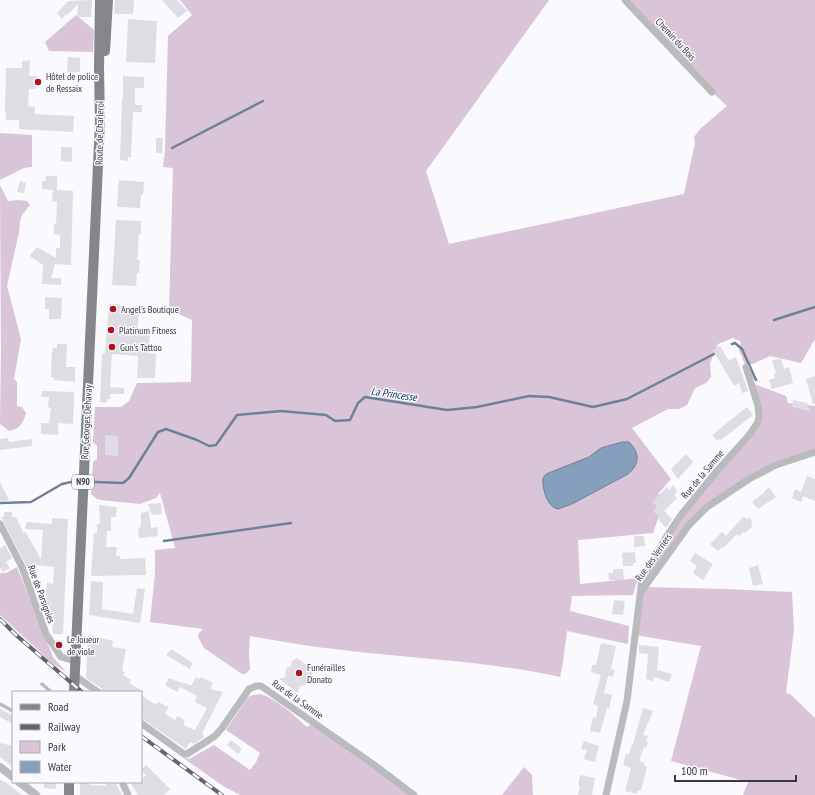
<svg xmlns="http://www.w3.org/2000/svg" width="815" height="795" font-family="'PT Sans Narrow',sans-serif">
<rect width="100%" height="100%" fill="#f9f9fe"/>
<path fill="#d9c4d8" d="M180,0H549L426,171L449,244L684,194L695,143L694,137L700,129L727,106L712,92L625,0H815V339L801,363L770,356L746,367L739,350L741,342L733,338L718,344L710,363L711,377L706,383L695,388L687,405L679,409H668L632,428L671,479L658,494L664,501L653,533L578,540L580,584L639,578L636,584L633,595L572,596L570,611L629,626L628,644L567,631L563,662L560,677C488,661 415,659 343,650C312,647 281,641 250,636L249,654L250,669L246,674H242L204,648L198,637L199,633L203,629L150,622L155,573V550L175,548L160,493L156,498L140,504L101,500L97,499L91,494L93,462L97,459V446L93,442L95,407H121L129,401L137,383L191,382L192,320L169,310L173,168L163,167L165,151L168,36L192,15Z
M76,15L94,30L93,52L49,51L45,42Z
M0,133L32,135V167L24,168L0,180Z
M0,185L8,201L19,200L27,201L30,205L22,215L20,221L19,232L7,286L21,339L14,379L17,382V406L22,407L26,413C23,423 20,429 9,431L0,424L1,352Z
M751,383L786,396L788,403L815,406V452L776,465L707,507L649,581L642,579L667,536L758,422Z
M17,567L53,657L66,672L52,663L0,615V573H6Z
M645,587L726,589L792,592L794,630L786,693L790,694L815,718V795H743L748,782L671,761L701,646L635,635Z
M261,694C278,700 294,715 307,727L314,722L410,795H240L223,786L182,757L189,759L214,745L250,770L256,762L260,753L226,730L248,697L253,695Z
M524,767L532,775L533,795H502Z"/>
<path fill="#869fbc" stroke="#6f8196" d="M622,442H629C640,453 640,464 628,474L572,504L558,509C547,507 542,488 543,478L546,474L589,457L601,448Z"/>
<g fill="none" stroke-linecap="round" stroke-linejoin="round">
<path stroke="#6f8196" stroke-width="2.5" d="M172,148L263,101
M774,320L815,307
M732,344L735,343L742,349L756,380
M95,482L123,483L129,478L158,432L166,429L197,440L209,446L216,445L237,415L281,411L326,415L335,421L350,420L358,403L365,397L447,410L477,407L529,396L549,397L593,407L627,399L714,354
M0,503L31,502L62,484L71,482
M164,541L291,523"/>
</g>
<path fill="#e0dce3" d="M92,0L91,17H77L78,4L67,15L66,14L62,19L57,13L68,1Z
M115,0H134L133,14H114Z
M162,0H177L187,11L178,18Z
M128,19L157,21L155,63L126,62Z
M68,57L80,58V72H67Z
M30,60L29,76H37L36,89H29L28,106L35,107V114L74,116L73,132L19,129V120H6V112H5L6,68H22V61Z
M123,76L144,77V88H135V105H142V112H133L131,157H128V161L120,160L122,99H123Z
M156,138H163L162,153H156Z
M61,147H72V162L61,161Z
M46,176H57V190L73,191L71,265L55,264L51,278H61V285L42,284L43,265L31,257L30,255L37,247L56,258V248H60V235L54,234V224H56L57,202L52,201L53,190L42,189V181H46Z
M119,180L144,182L143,195H141L140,208L117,207Z
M20,181L26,183L24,193L17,192Z
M116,220L141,221V234H139L137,260H140L139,273H137L136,286L112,285Z
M45,297L62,298L61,319H49V309H45Z
M109,304H116L139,312L137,334L150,335L148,353L156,354L155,378H137L138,356L112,354L110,387L124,388V394H110V399H107V403L100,402L102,353L105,354Z
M57,344H67L66,367H75V382L54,380V377H51L52,351H53V348H57Z
M720,346L729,361L736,357L748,391L742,393L739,383L734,386L713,350Z
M781,359L784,369L789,367L793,383L772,389L769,380L775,378L774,373H776L772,360Z
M815,376V404H813L806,379Z
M42,391L74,392L73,424L58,423V435L41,434V423H49L51,408L48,407L49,397H41Z
M793,400L807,403L810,411L792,407Z
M747,407L753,415L721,440L720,439L717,441L712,435Z
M105,435L118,436V456L105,455Z
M8,438L9,442L32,439V446L0,450V439Z
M686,454L693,462L678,479L671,469Z
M807,476L815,479V501L803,496L801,502L792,498L795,489L801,492Z
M0,482L10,502L0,501Z
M673,485L677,492L674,495L677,498L664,511L672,519L666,528L658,519L659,517L653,511L657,506L652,502L667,487L669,490Z
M769,487L776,497L758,509L752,502L765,492V491Z
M161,503L162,514L152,515L148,504Z
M99,505L117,507L116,517H111V531H107L106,547H117L116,556H120V559L145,558L146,575L91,576L94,533H97V524H100Z
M149,511L151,528L157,527L158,536L141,538L139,537L138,528L141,527V513Z
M4,512H12V517H16L24,534L25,531L41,559L43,530L25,529L27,522L52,524V518L68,519L63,634H53L52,612H47L48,607L45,606L47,583L53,584L54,567L34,565L38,573L31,575L1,517H4Z
M743,517L747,519L750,518L752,521L751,524L753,526L745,533L743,532L739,536L737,534L723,548L722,547L718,551L710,544L722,532L726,536Z
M634,536H644L645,546L634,547Z
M5,545L12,558L6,562L10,568L3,572L0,568V548Z
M635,552L636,563H633V566H623L622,553Z
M695,553L713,564L703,580L693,573L697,566L690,561Z
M758,565L763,584L753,586L749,568Z
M613,569H623L624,580H609L608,573H613Z
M91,581L103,582L102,609L133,614L137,588L145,589L140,623L89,615Z
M614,600L625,601L623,615L612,614Z
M88,635L113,641L112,647L126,649L122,670L125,673L123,675L131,680L129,683L144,692H103L101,688L86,678Z
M601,643L616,646L611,669L615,670L613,677L608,676L604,693L612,695L609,709L607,708L600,733L590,731L593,717L596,718L598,706L593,704L601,675L591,672L592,665H596Z
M639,645L659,647L657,670L672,674L669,682L655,677L653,681L646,679L648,654L639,653Z
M171,649L193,663L190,669L166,655Z
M297,658L313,670L312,676L307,678L306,684L299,687L298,693L279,679L285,677L286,668L291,666L292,661Z
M196,677L200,679L201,677L213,683L210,689L223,692L202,733L204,737L194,744L190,742L186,749L141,718V695L156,705L158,702L169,707L165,714L175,720L178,716L185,721L183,725L195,730L207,708L195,702L197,696L180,687L183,682L191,686Z
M169,678L182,683L177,692L165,685Z
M643,708L653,711L643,735L648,736L646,742H648L646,748L644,747L639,761L644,763V765L647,767L641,791L638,790L637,794L625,791L631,768L623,765L626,754H629L632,744H633Z
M0,709L13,716V724L0,717Z
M231,740L242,749L238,754L227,745Z
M584,741L599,746L595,762L584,759L587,750L581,749Z
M0,743L13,746V767L0,757Z
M146,765L170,789L164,795H138L130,782H141V780L146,775L141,770Z
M580,775L595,778L592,795H578L580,786H578Z
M0,779L3,782L4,781L22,795H0Z
M44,782H56V789L44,788Z
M80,782H90V785L106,786V782H115L122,795H80Z"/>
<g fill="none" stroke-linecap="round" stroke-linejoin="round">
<path stroke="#babbbd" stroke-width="3.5" d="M42,684L51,692
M0,704L13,711"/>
<path stroke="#babbbd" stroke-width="7" d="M625,0L712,92
M0,524L22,567L46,634L61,657L75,661
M641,592L689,525L707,507L749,479L776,465L815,452
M74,675L98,692
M141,723L184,754H187L215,736L222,728L249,689L256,686H261L373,764L414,795
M122,782L128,795
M606,795L627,701L642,579L667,536L681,515L716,472L750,434L758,422L759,416L758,406L746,367"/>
<path stroke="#babbbd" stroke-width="8" d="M0,767L13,777
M19,782L36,795"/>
<path stroke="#84868b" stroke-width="10" d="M105,51L108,0
M74,692L100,121L99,69L100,0
M69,795V782"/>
<g stroke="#666669" stroke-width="4">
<path id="rail" d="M0,619L16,635L82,692
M141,736L222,795"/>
</g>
<use href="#rail" stroke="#f9f9fe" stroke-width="2.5" stroke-dasharray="8" stroke-linecap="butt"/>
</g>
<g fill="#a9141d" stroke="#f9f9fe" stroke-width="1.5">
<circle cx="38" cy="82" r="4"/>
<circle cx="113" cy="309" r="4"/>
<circle cx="111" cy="330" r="4"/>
<circle cx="112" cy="347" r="4"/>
<circle cx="59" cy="645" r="4"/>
<circle cx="299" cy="673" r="4"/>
</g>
<g text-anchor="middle" stroke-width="3" stroke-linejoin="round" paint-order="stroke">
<rect fill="#f9f9fe" stroke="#737376" stroke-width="1" x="72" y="475" width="22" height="14" rx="3"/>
<g font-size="9" font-weight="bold" fill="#3a3a3c">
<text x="83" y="485">N90</text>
</g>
<g font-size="10" fill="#3a3a3c" stroke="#f9f9fe">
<text transform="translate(676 39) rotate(47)" y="4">Chemin du Bois</text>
<text transform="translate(99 133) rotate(-89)" y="4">Route de Charleroi</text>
<text transform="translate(86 422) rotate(-87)" y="4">Rue Georges Dehavay</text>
<text transform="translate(702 474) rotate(-50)" y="4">Rue de la Samme</text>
<text transform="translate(653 557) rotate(-55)" y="4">Rue des Verriers</text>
<text transform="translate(42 594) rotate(70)" y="4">Rue de Parsignies</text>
<text transform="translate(298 699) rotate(35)" y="4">Rue de la Samme</text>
</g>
<g font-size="10" fill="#3a3a3c" stroke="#f9f9fe" text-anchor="start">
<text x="46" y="80">Hôtel de police<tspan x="46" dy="12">de Ressaix</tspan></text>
<text x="121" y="313">Angel's Boutique</text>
<text x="119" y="334">Platinum Fitness</text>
<text x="120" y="351">Gun's Tattoo</text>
<text x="67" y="643">Le Joueur<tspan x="67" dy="12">de viole</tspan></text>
<text x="307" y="671">Funérailles<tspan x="307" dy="12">Donato</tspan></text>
</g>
<g font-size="11" font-style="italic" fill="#10385e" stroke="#f9f9fe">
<text transform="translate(394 394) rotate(8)" y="4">La Princesse</text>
</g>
</g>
<rect x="12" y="691" width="130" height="92" fill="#f9f9fe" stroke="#adadb0"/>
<rect x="20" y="704" width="20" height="6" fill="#84868b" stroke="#adadb0"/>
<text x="48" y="711" font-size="12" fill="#3a3a3c">Road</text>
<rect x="20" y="724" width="20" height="6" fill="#666669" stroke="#adadb0"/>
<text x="48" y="731" font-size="12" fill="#3a3a3c">Railway</text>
<rect x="20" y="741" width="20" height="12" fill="#d9c4d8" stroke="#adadb0"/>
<text x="48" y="751" font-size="12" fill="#3a3a3c">Park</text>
<rect x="20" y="761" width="20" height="12" fill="#869fbc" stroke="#adadb0"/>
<text x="48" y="771" font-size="12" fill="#3a3a3c">Water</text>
<path d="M675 775v6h121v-6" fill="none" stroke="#3a3a3c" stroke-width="2"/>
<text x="681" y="775" font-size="12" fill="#3a3a3c" stroke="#f9f9fe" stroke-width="3" paint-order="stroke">100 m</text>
</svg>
